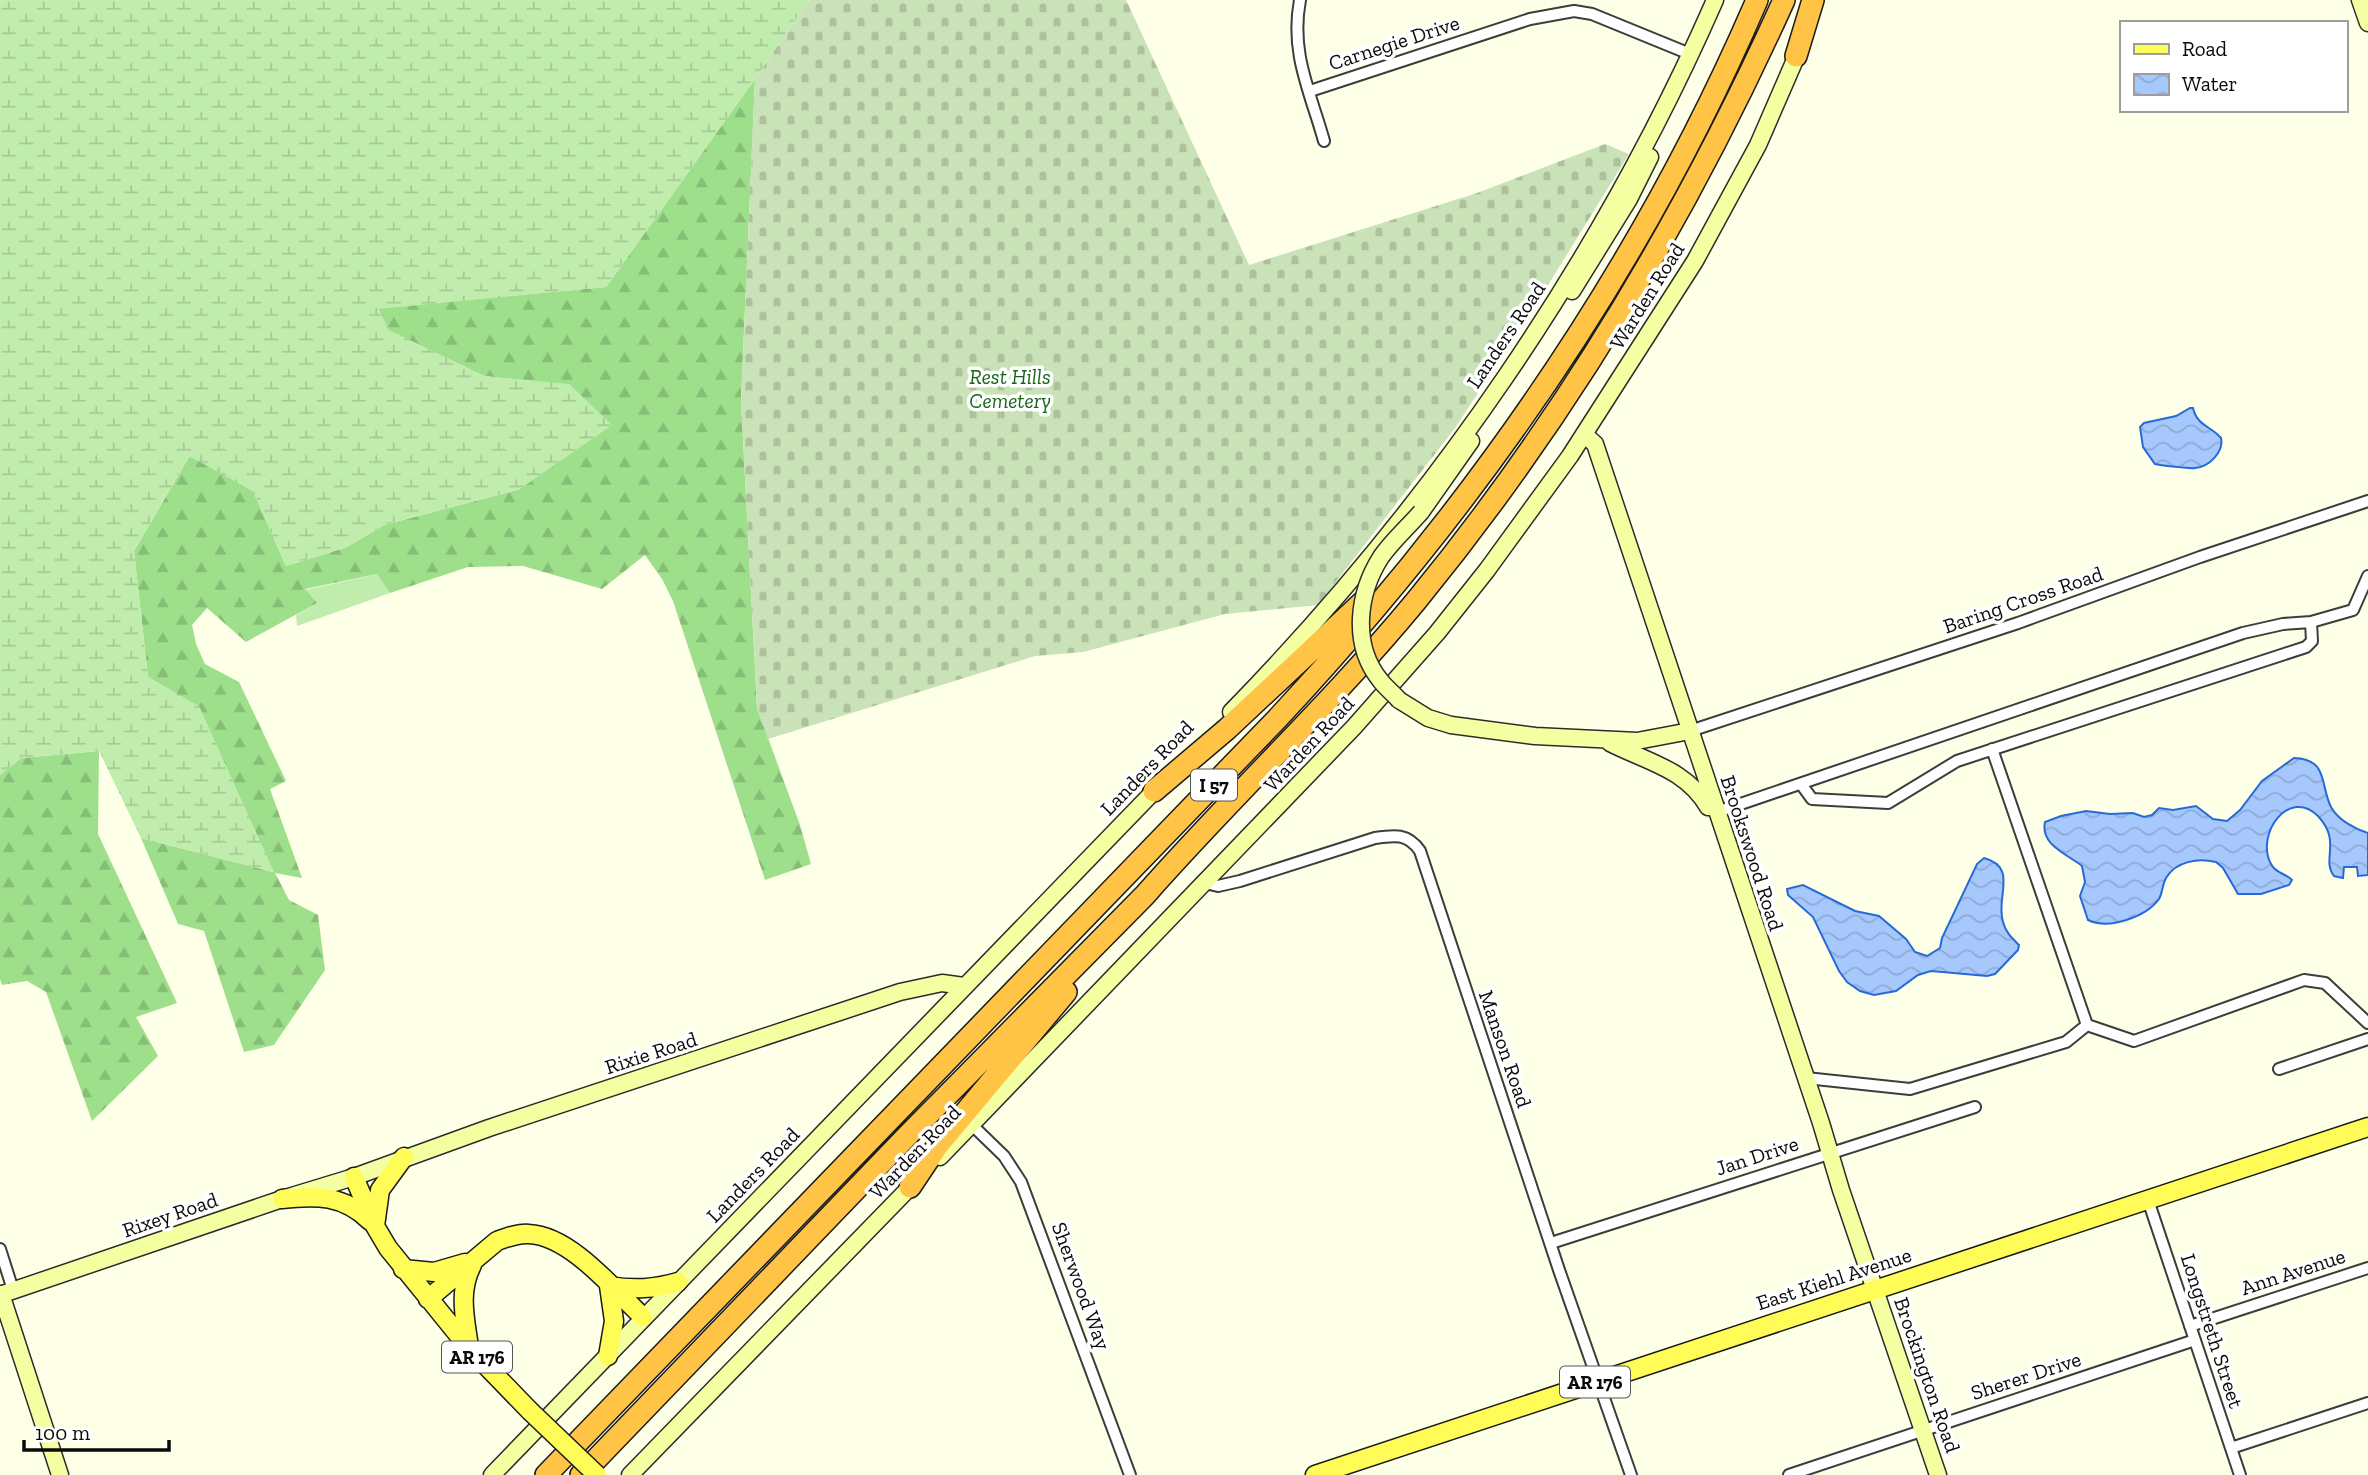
<svg xmlns="http://www.w3.org/2000/svg" width="2368" height="1475" font-family="'Zilla Slab',serif">
<defs>
<pattern id="forest-firs" width="22" height="20" patternUnits="userSpaceOnUse" patternTransform="scale(1.75)"><rect width="22" height="20" fill="#9edf8b"/><path d="M5 1l3.5 6h-7zM16 11l3.5 6h-7z" fill="#87be77"/></pattern>
<pattern id="wetland-marsh" width="20" height="14" patternUnits="userSpaceOnUse" patternTransform="scale(1.75)"><rect width="20" height="14" fill="#c0edad"/><path d="M1 5h8M5 5V1M11 12h8M15 12V8" fill="none" stroke="#a4ca94"/></pattern>
<pattern id="cemetery-stones" width="16" height="16" patternUnits="userSpaceOnUse" patternTransform="scale(1.75)"><rect width="16" height="16" fill="#cae2b7"/><path d="M2 7V4a2 2 0 0 1 4 0v3zM10 15v-3a2 2 0 0 1 4 0v3z" fill="#acc19c"/></pattern>
<pattern id="water-waves" width="16" height="10" patternUnits="userSpaceOnUse" patternTransform="scale(1.75)"><rect width="16" height="10" fill="#a6c8fc"/><path d="M0 5q4-4 8 0t8 0" fill="none" stroke="#8eaad7"/></pattern>
</defs>
<rect width="100%" height="100%" fill="#feffe7"/>
<path fill="#c0edad" d="M378,574L390,593L297,626L296,615L317,603L304,590Z"/>
<path fill="url(#forest-firs)" d="M755,79L741,400L757,708L800,825L811,864L765,880L673,601L662,579L645,555L602,589L523,566L468,567L390,593L377,574L305,589L317,603L246,642L207,608L192,625L196,644L205,664L239,682L286,781L270,789L302,878L275,873L289,900L318,915L325,970L274,1045L244,1052L204,931L178,924L141,838L273,872L199,707L148,677L134,551L190,455L253,491L286,566L347,547L384,525L520,489L569,385L484,376L388,330L378,308L606,287Z
M99,751L98,834L177,1003L136,1017L158,1056L92,1121L46,992L27,981L2,985L0,979V775L21,758Z"/>
<path fill="url(#wetland-marsh)" d="M0,0H809L755,79L606,287L378,309L389,330L484,376L569,384L612,425L520,489L384,525L347,547L286,566L253,491L189,456L134,551L148,677L199,706L274,872L141,838L99,751L21,758L0,775Z"/>
<path fill="url(#cemetery-stones)" d="M809,0H1126L1249,265L1477,193L1605,144L1629,154L1532,311L1455,428L1318,605L1225,614L1083,652L1035,656L768,739L757,708L741,400L755,79Z"/>
<path fill="url(#water-waves)" stroke="#266ada" stroke-width="2" d="M2190,408H2193C2197,426 2211,426 2221,438C2224,452 2209,467 2195,468C2191,469 2159,465 2155,464L2143,447L2140,427L2144,423L2176,416Z
M2294,758C2329,759 2320,786 2331,807C2338,820 2355,829 2368,833V875L2358,876L2357,867H2344L2343,878L2334,876C2321,859 2342,842 2318,816C2289,787 2255,834 2271,864C2275,873 2285,873 2292,880L2289,885L2261,894H2238L2223,868L2216,862C2198,858 2176,861 2166,878C2162,885 2163,892 2159,899C2146,917 2109,930 2088,920L2080,896L2085,882L2082,866C2067,854 2040,845 2045,822L2061,816L2086,811L2110,814L2133,813L2144,817L2152,815L2159,808L2173,810L2196,806L2213,819L2227,821L2240,810L2262,781Z
M1984,858C2019,867 1995,898 2003,922C2006,933 2012,938 2019,945L2018,950L1995,974L1987,976L1931,971L1918,975L1896,991L1874,995L1860,991L1847,982L1839,971L1813,917L1788,895L1787,889L1803,885L1855,911L1879,916L1906,939L1915,952L1927,956L1940,948L1942,938L1977,864Z"/>
<g fill="none" stroke-linecap="round" stroke-linejoin="round">
<g stroke="#3d3d3d" stroke-width="14">
<path id="street" d="M1300,0C1290,53 1310,91 1324,141
M1310,91L1530,19L1574,11L1592,14L1690,54
M1690,731L2018,623L2200,557L2368,501
M1992,749L2087,1025
M1801,784L1812,799L1888,803L1957,761L2306,647L2312,641L2311,622
M1717,812L2243,633L2283,624L2311,622L2353,610L2368,576
M1205,883L1218,886L1240,881L1375,838C1394,835 1408,833 1420,851L1559,1270L1631,1475
M2279,1069L2368,1039
M1806,1078L1910,1089L2066,1042L2087,1025L2134,1041L2304,980L2325,983L2368,1023
M971,1124L1004,1156L1021,1182L1130,1475
M2148,1200L2240,1475
M1551,1243L1975,1107
M0,1249L13,1290
M2190,1326L2368,1268
M2231,1448L2368,1403
M1789,1475L2195,1340"/>
</g>
<g stroke="#2c2c2c" stroke-width="19">
<path id="secondary" d="M2360,0L2368,23
M1572,291L1629,199L1650,157
M1584,434L1595,444L1821,1123L1841,1190L1938,1475
M1421,512L1471,441
M1399,700L1428,718L1451,725L1535,736L1637,741L1690,731
M1231,712C1431,507 1600,263 1715,0
M1610,743C1647,762 1686,769 1708,807
M940,1157L1354,727L1437,633L1487,570L1570,456L1695,261L1758,145L1801,46
M1,1294L60,1475
M0,1295L282,1199L354,1177L489,1128L900,992L942,983L964,986
M492,1475L1162,783
M630,1475L917,1180"/>
</g>
<g stroke="#1b1b1b" stroke-width="21">
<path id="primary" d="M354,1177L375,1226L388,1248L469,1348L530,1411
M282,1199C316,1195 344,1195 370,1221
M375,1226L380,1190L404,1157
M403,1269L434,1272L465,1263
M428,1299L497,1241C508,1237 518,1233 529,1234C571,1236 614,1290 643,1317
M469,1347C465,1318 458,1292 472,1265
M608,1356L614,1321L609,1286C634,1290 654,1289 678,1282
M1315,1475L2368,1127"/>
</g>
<g stroke="#1b1b1b" stroke-width="24">
<path id="highway" d="M1796,56L1813,0
M1154,791L1227,729L1367,598
M910,1187L938,1145L1066,992
M546,1475L1277,719C1475,507 1642,267 1757,0
M581,1475L909,1134L1145,895C1233,795 1331,704 1416,601C1566,418 1687,215 1784,0"/>
</g>
<use href="#street" stroke="#fff" stroke-width="10"/>
<use href="#secondary" stroke="#f4ffa2" stroke-width="16"/>
<use href="#primary" stroke="#fffc57" stroke-width="18"/>
<use href="#highway" stroke="#ffc445" stroke-width="21"/>
<g stroke="#2c2c2c" stroke-width="19" stroke-linecap="butt">
<path id="secondary-bridge" d="M1399,700C1393,693 1385,687 1380,680C1351,644 1358,593 1381,557C1392,541 1408,527 1421,512"/>
</g>
<g stroke="#1b1b1b" stroke-width="21" stroke-linecap="butt">
<path id="primary-bridge" d="M530,1411L597,1475"/>
</g>
<use href="#secondary-bridge" stroke="#f4ffa2" stroke-width="16"/>
<use href="#primary-bridge" stroke="#fffc57" stroke-width="18"/>
</g>
<g text-anchor="middle" stroke-width="7" stroke-linejoin="round" paint-order="stroke">
<g fill="#fff" stroke="#545454" stroke-width="2">
<rect x="1191" y="769.5" width="46" height="31" rx="5"/>
<rect x="442" y="1341.5" width="70" height="31" rx="5"/>
<rect x="1560" y="1366.5" width="70" height="31" rx="5"/>
</g>
<g font-size="19" font-weight="bold" fill="#0a0a0a">
<text x="1214" y="792">I 57</text>
<text x="477" y="1364">AR 176</text>
<text x="1595" y="1389">AR 176</text>
</g>
<g font-size="21" fill="#0a0a0a" stroke="#fff">
<text transform="translate(1394 43) rotate(-18)" y="7">Carnegie Drive</text>
<text transform="translate(1647 296) rotate(-58)" y="7">Warden Road</text>
<text transform="translate(1506 335) rotate(-56)" y="7">Landers Road</text>
<text transform="translate(2023 600) rotate(-19)" y="7">Baring Cross Road</text>
<text transform="translate(1309 744) rotate(-47)" y="7">Warden Road</text>
<text transform="translate(1147 768) rotate(-46)" y="7">Landers Road</text>
<text transform="translate(1752 853) rotate(72)" y="7">Brookswood Road</text>
<text transform="translate(1505 1049) rotate(71)" y="7">Manson Road</text>
<text transform="translate(651 1053) rotate(-18)" y="7">Rixie Road</text>
<text transform="translate(915 1152) rotate(-46)" y="7">Warden Road</text>
<text transform="translate(1757 1156) rotate(-18)" y="7">Jan Drive</text>
<text transform="translate(753 1175) rotate(-46)" y="7">Landers Road</text>
<text transform="translate(170 1215) rotate(-19)" y="7">Rixey Road</text>
<text transform="translate(2293 1272) rotate(-18)" y="7">Ann Avenue</text>
<text transform="translate(1834 1279) rotate(-18)" y="7">East Kiehl Avenue</text>
<text transform="translate(1081 1286) rotate(70)" y="7">Sherwood Way</text>
<text transform="translate(2212 1331) rotate(72)" y="7">Longstreth Street</text>
<text transform="translate(1927 1375) rotate(71)" y="7">Brockington Road</text>
<text transform="translate(2026 1376) rotate(-18)" y="7">Sherer Drive</text>
</g>
<g font-size="21" font-style="italic" fill="#166617" stroke="#fff">
<text x="1010" y="384">Rest Hills<tspan x="1010" dy="24">Cemetery</tspan></text>
</g>
</g>
<rect x="2120" y="21" width="228" height="91" fill="#ffffff" stroke="#9d9d9d" stroke-width="2"/>
<rect x="2134" y="44" width="35" height="10" fill="#fffc57" stroke="#9d9d9d" stroke-width="2"/>
<text x="2182" y="56" font-size="21" fill="#0a0a0a">Road</text>
<rect x="2134" y="74" width="35" height="21" fill="url(#water-waves)" stroke="#9d9d9d" stroke-width="2"/>
<text x="2182" y="91" font-size="21" fill="#0a0a0a">Water</text>
<path d="M24 1440v10h145v-10" fill="none" stroke="#0a0a0a" stroke-width="3.5"/>
<text x="35" y="1440" font-size="21" fill="#0a0a0a" stroke="#ffffff" stroke-width="5" paint-order="stroke">100 m</text>
</svg>
